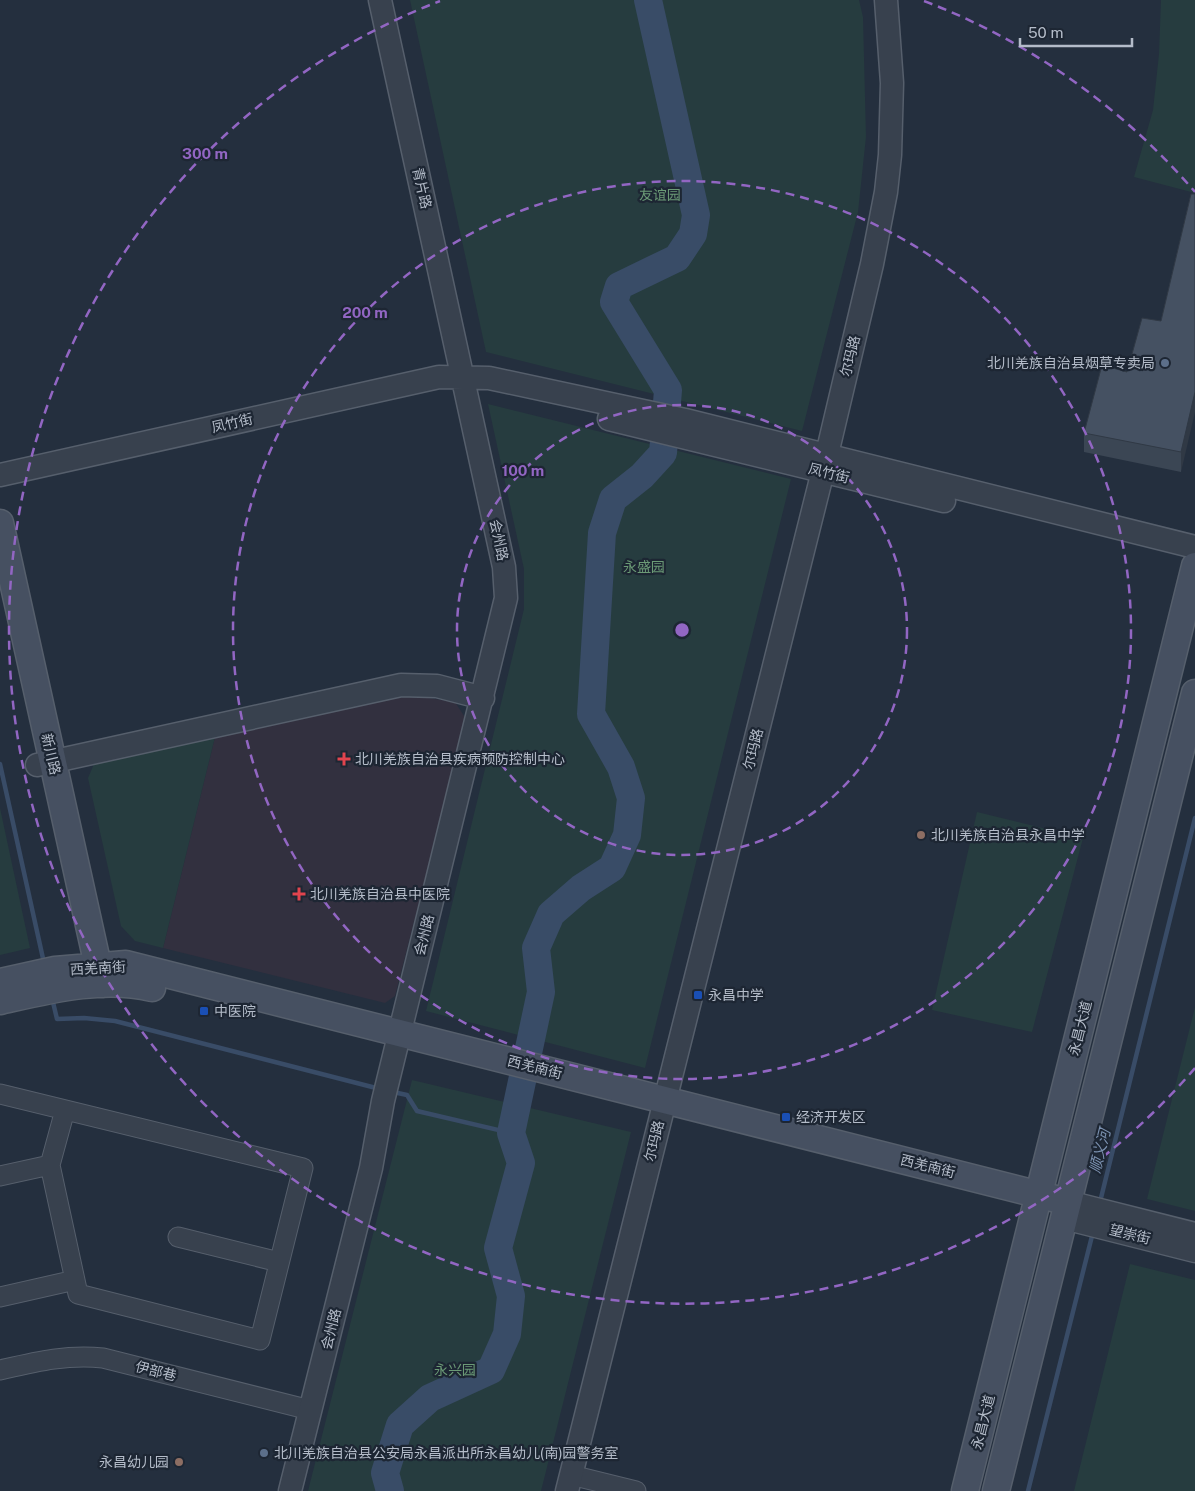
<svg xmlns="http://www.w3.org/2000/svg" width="1195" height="1491" font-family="'Public Sans','Noto Sans SC',sans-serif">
<rect width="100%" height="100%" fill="#242f3e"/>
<path fill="#32303f" d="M408,695L455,702L466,719L395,996L385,1003L163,948L215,737Z"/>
<path fill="#263c3f" d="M410,0H859L863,17L866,137L858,212L802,431L486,352Z
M1161,0H1195V193L1134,177L1153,110L1159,54Z
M488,404L791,479L645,1068L426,1011L524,609V569Z
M215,737L163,948L135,941L121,926L88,778L94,764Z
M0,808L30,948L0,955Z
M977,812L1083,838L1032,1032L932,1010Z
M1195,1007V1211L1147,1199Z
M412,1080L631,1132L541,1491H308Z
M1130,1264L1195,1280V1491H1074Z"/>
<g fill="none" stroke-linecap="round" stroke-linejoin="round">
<path stroke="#394c67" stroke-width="4.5" d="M0,764L44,963
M52,998L57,1019L84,1018L115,1021L380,1089
M393,1092L407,1095L417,1111L511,1133
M1100,1202L1195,818
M1028,1491L1093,1232"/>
<path stroke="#394c67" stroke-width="28" d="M390,1491L385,1473L400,1425L430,1398L491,1370L507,1334L511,1296L498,1248L521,1163L511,1133L541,992L536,948L551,914L581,888L612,868L627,835L631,798L621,767L591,714L602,533L613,499L642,476L663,453L668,390L614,302L619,286L677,258L693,234L696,215L648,0"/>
<g stroke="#565f6c" stroke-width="21">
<path id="minor" d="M0,1094L303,1168L260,1340L78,1294L50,1165L65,1110
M0,1176L50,1165
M178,1237L279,1262
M0,1297L75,1280
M0,1370C35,1362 67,1354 103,1358L310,1410
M571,1475L636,1491"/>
</g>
<g stroke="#565f6c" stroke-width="25">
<path id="tertiary" d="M609,419L944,501
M0,475L439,377L489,378L685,420L1195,547
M37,765L401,685L437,686L483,698
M1068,1202L1195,1234
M1064,1218L1195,1251
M290,1491L371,1168L383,1101L506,598L504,567L380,0
M567,1491L823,471L872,264L886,192L890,155L892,83L886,0"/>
</g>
<g stroke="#565f6c" stroke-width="29">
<path id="secondary" d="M0,523L102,984
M0,982L55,970L126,964L1068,1202
M0,1001C49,990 103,976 152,988
M965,1491L1195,566
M996,1491L1195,693"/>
</g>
<use href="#minor" stroke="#38414e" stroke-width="19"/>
<use href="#tertiary" stroke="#38414e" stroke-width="22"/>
<use href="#secondary" stroke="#465061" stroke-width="26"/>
</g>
<path fill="#3b4654" d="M1191,194L1181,472L1084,452V433L1127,372L1161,321Z"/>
<path fill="#303945" d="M1195,392V412L1181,472V452Z"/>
<path fill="#455162" stroke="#303945" d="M1191,194H1195V392L1181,452L1084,433L1102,365L1127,372L1142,318L1161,321Z"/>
<g fill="none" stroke="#9266c3" stroke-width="2.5" stroke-dasharray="9 6">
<circle cx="682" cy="630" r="225"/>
<circle cx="682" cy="630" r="449"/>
<path d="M1195 1068A674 674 0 1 1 440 1M924 1A674 674 0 0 1 1195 192"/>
</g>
<g fill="#5c6f8a" stroke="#1d2633" stroke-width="2">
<circle cx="1165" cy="363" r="5"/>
<circle cx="264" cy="1453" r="5"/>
</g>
<g fill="#e0444e" stroke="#1d2633" stroke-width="2">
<path d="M341.5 751.5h5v5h5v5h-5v5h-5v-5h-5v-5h5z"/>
<path d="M296.5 886.5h5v5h5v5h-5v5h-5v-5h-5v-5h5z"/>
</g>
<g fill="#8d6e63" stroke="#1d2633" stroke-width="2">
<circle cx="921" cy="835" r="5"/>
<circle cx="179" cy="1462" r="5"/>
</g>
<g fill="#1a4fb4" stroke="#1d2633" stroke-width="2">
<rect x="693" y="990" width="10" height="10" rx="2.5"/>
<rect x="199" y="1006" width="10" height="10" rx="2.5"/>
<rect x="781" y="1112" width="10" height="10" rx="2.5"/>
</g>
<g text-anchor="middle" stroke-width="4.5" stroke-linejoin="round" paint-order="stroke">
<g font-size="14" fill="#b4bcc9" stroke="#1d2633">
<text transform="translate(422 188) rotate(77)" y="5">青片路</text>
<text transform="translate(850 356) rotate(-76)" y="5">尔玛路</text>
<text transform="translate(232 423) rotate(-13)" y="5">凤竹街</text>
<text transform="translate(829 473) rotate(14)" y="5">凤竹街</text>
<text transform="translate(499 540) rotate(78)" y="5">会州路</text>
<text transform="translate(753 749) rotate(-76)" y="5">尔玛路</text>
<text transform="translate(51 754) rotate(77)" y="5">新川路</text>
<text transform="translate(424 935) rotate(-76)" y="5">会州路</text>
<text transform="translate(98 968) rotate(-3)" y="5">西羌南街</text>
<text transform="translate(1080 1028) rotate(-76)" y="5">永昌大道</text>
<text transform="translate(535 1067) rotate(14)" y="5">西羌南街</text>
<text transform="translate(654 1141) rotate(-76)" y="5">尔玛路</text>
<text transform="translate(928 1166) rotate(14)" y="5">西羌南街</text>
<text transform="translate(1130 1234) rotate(14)" y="5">望崇街</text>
<text transform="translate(331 1329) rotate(-76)" y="5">会州路</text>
<text transform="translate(156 1371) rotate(14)" y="5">伊部巷</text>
<text transform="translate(983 1422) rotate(-76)" y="5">永昌大道</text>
</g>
<g font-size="14" fill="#6b9a76" stroke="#1d2633">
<text x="660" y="200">友谊园</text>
<text x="644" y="572">永盛园</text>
<text x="455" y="1375">永兴园</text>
</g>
<g font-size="14" fill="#b4bcc9" stroke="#1d2633" text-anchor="start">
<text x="1155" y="368" text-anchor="end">北川羌族自治县烟草专卖局</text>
<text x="355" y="764">北川羌族自治县疾病预防控制中心</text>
<text x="931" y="840">北川羌族自治县永昌中学</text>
<text x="310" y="899">北川羌族自治县中医院</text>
<text x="708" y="1000">永昌中学</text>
<text x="214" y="1016">中医院</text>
<text x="796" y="1122">经济开发区</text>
<text x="274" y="1458">北川羌族自治县公安局永昌派出所永昌幼儿(南)园警务室</text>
<text x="169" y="1467" text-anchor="end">永昌幼儿园</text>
</g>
<g font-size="15" font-style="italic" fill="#7c92b1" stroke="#1d2633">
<text transform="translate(1100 1151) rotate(-76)" y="5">顺义河</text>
</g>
</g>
<circle cx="682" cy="630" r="8" fill="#9266c3" stroke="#1d2633" stroke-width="2.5"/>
<g font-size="15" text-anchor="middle" font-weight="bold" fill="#9266c3" stroke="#1d2633" stroke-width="4.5" stroke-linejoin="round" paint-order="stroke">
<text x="205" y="159">300 m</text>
<text x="365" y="318">200 m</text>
<text x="523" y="476">100 m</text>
</g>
<path d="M1020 38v8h112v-8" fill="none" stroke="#b4bcc9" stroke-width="2.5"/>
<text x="1028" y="38" font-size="15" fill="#b4bcc9" stroke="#1d2633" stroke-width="4" paint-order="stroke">50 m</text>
</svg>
